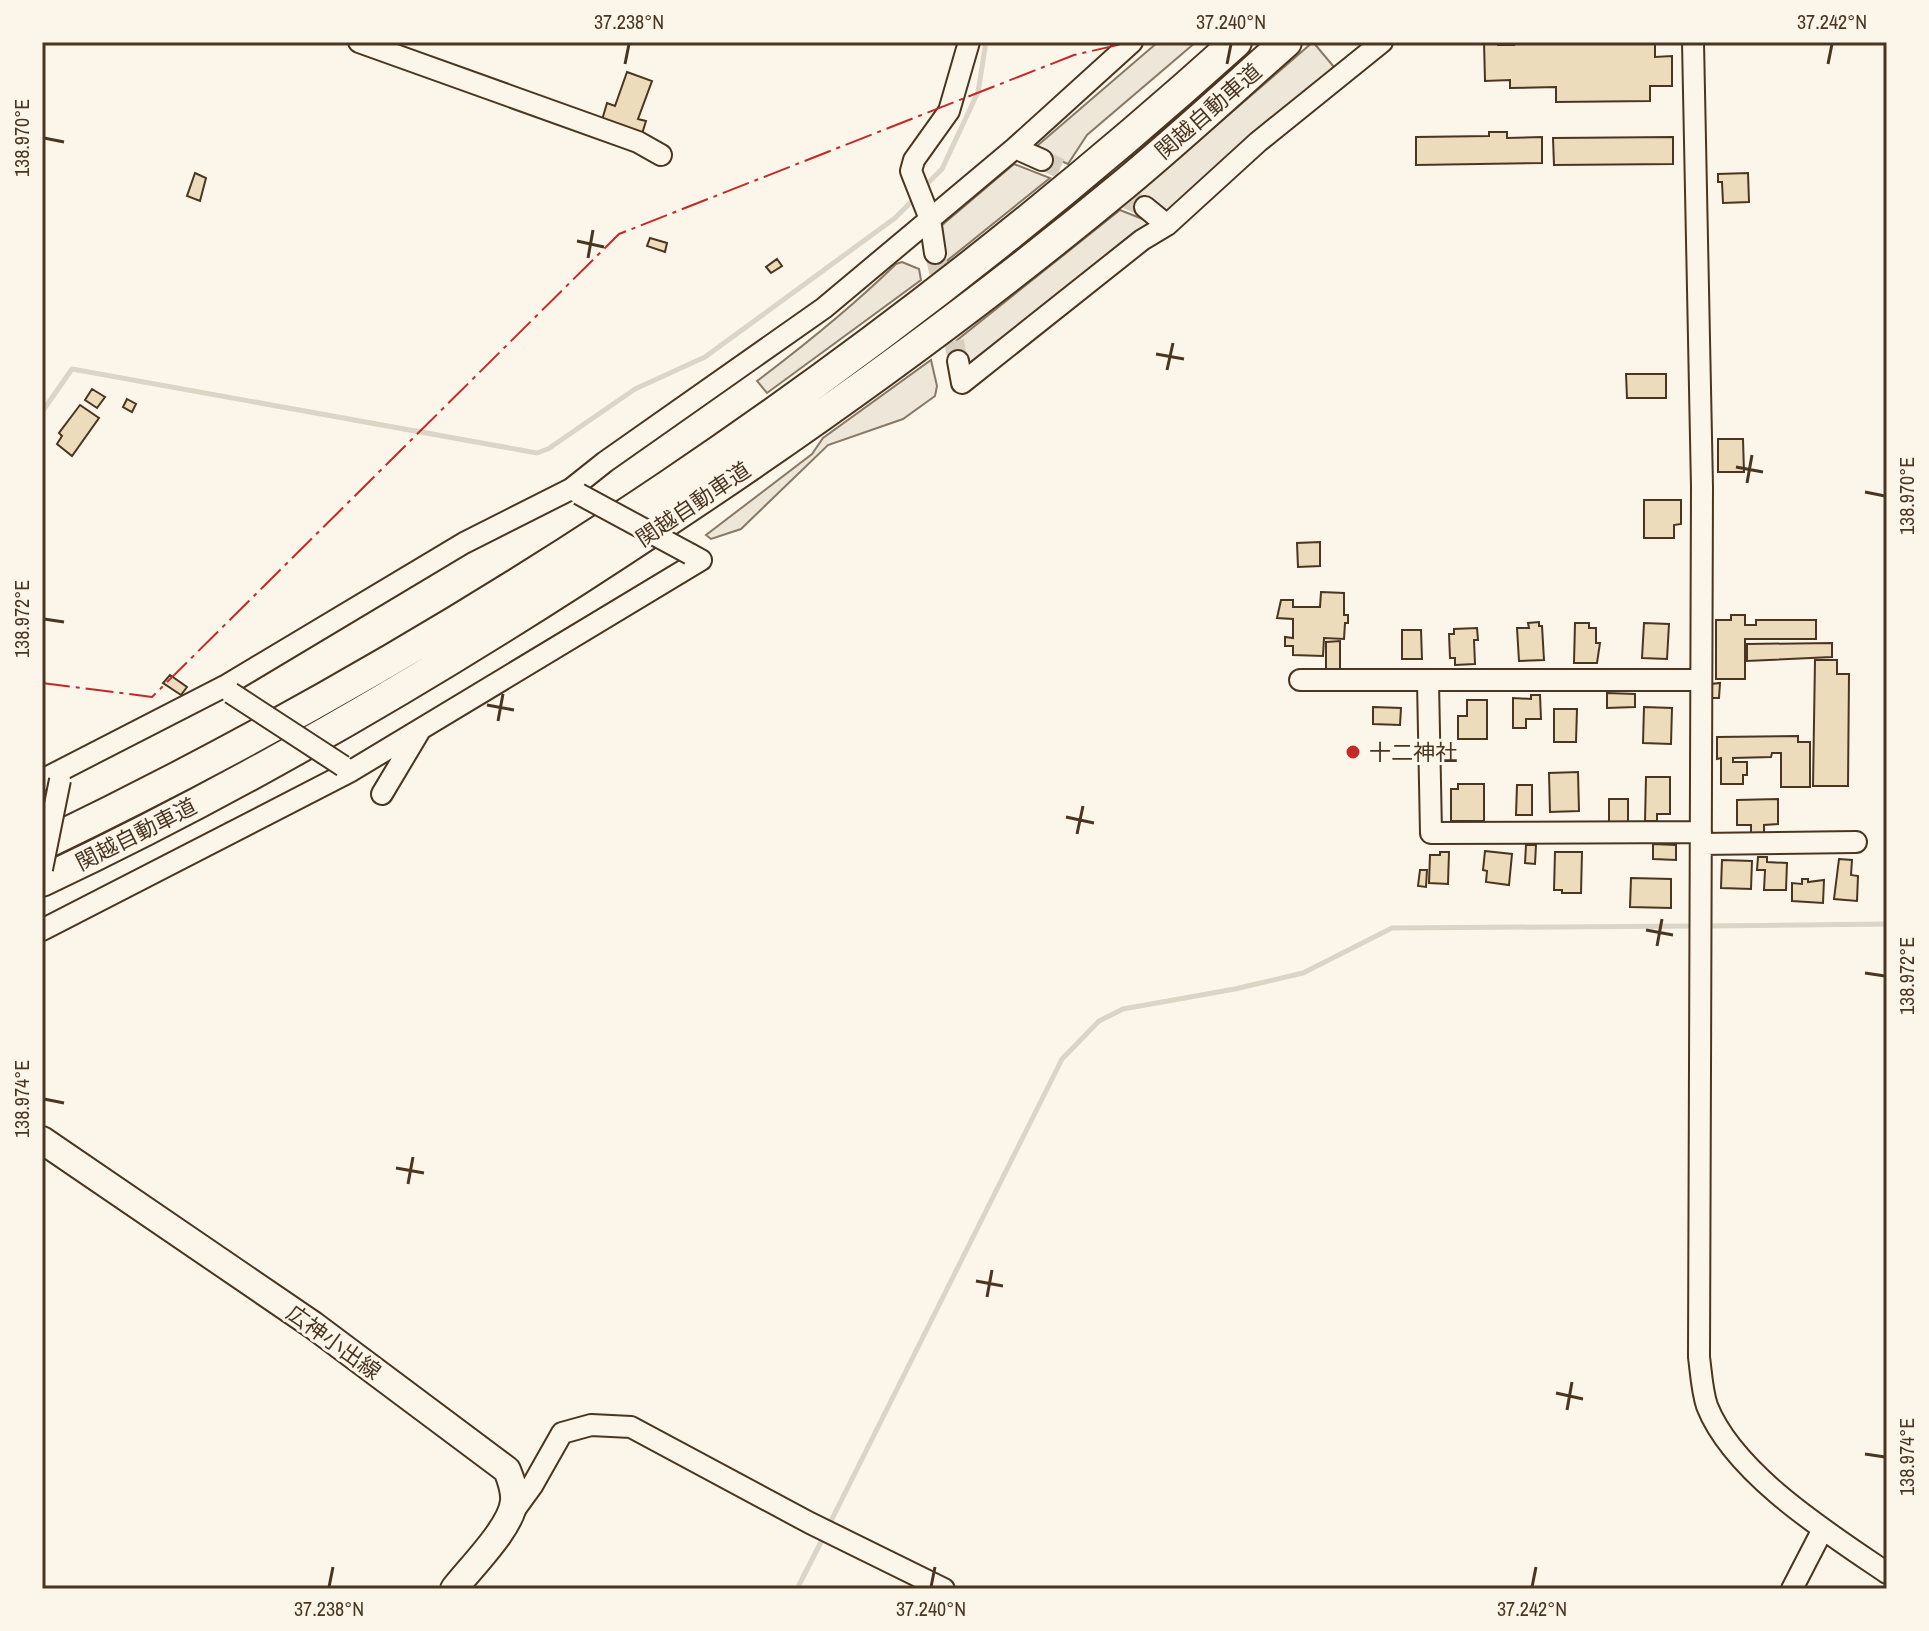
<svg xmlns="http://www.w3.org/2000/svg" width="1929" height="1631" font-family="'Archivo Narrow','Noto Sans JP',sans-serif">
<rect width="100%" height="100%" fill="#fbf6e9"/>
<path fill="#ede6d9" stroke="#887966" stroke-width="2" d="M1158,42H1196L1087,135L1068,164L1036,150L1037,146Z
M1313,42L1334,67L1267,130L1167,214L1132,198Z
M1014,164L1050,178L943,264L941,226Z
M1120,210L1150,222L1133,242L976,364H967L960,360L956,341Z
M902,262L919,269L921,280L767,393L757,381C806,344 852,307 896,264Z
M931,360L937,386L935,396L903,419L828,445L741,529L711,539L706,535L812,454L823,438Z"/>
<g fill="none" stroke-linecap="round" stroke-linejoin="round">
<path stroke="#dcd4c6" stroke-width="5" d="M924,187L942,169L978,92L986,42
M42,412L72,369L537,453L548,449L635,389L705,357L895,218L915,198
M1705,926L1887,924
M828,1527L1062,1059L1099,1021L1123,1009L1235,989L1303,973L1392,928L1695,926
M797,1589L824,1536"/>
</g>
<path fill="#ecdcbc" stroke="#4a3520" stroke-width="2" d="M1484,42H1498V45H1514L1513,42L1655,44V57L1672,56V86H1650V101L1556,102V87L1510,88V80L1485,81Z
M627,72L652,81L638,119L646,121L642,134L602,120L607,103L615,106Z
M1489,132H1507V138L1542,137V163L1416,165V137L1489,136Z
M1673,137V164L1554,165L1553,138Z
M195,173L206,178L200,201L187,196Z
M1748,173L1749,202L1723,203L1722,182H1718V174Z
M650,238L667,243L665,252L647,246Z
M777,259L782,266L771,273L766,267Z
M1626,374H1666V398H1627Z
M92,389L105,397L97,408L85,400Z
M127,399L136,404L132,412L123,407Z
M80,405L99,418L72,456L57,444L62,436L59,433Z
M1718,439H1743L1744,472H1718Z
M1644,500H1681V524L1674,525V538H1644Z
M1320,542V566L1298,567L1297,543Z
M1321,592L1344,593V615H1348V623H1345L1344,639L1324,638L1323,656L1293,655V646H1285V637L1293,638V619L1277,618L1281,600H1293V607H1320Z
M1731,615H1745V625H1756V620H1816V639H1745V679H1716V620H1731Z
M1539,622V626H1542L1544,660L1519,661L1517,628H1529L1528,623Z
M1575,623H1589V628H1596V643H1600L1597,663H1574Z
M1644,623L1669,624L1667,659L1642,658Z
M1477,628L1478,640H1474L1475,664L1455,665V658H1450L1449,634H1454V629Z
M1402,630H1421L1422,659H1402Z
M1340,641V671H1326V642Z
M1832,643V657L1747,661V644Z
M1815,660H1837V674H1849L1848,786H1813Z
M170,675L187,687L181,695L163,683Z
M1720,683L1719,698H1710L1711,684Z
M1607,693L1635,694V707L1607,708Z
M1531,695H1540L1541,719H1526V728H1513V698L1531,699Z
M1467,700H1487V739H1458V716H1467Z
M1373,707L1401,708L1400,725L1373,724Z
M1644,707L1672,708L1671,744L1643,743Z
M1554,709H1577L1576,742H1554Z
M1798,736V742H1810V787H1781V753H1772L1771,757L1733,758V762H1747V775H1743V784H1721V758L1717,759V737Z
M1578,772L1579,811L1550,812L1549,773Z
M1646,777H1670V814H1657V821H1645Z
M1458,784H1484V821H1451V789H1458Z
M1517,785H1532V815H1516Z
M1609,799H1628V823H1609Z
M1778,799V824L1764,825V836H1751V825H1737V800Z
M1653,844L1676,845V860L1653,859Z
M1526,845H1536L1535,864L1525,863Z
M1485,851L1512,854L1509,885L1486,882L1487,871L1483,870Z
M1440,852H1449L1448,884L1429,883L1430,855H1440Z
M1555,852H1582L1581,893H1562V890H1554Z
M1758,857H1767V862L1787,863L1786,890H1764L1765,870H1757Z
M1839,859L1852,860L1851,875L1858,876L1857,901L1834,899Z
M1722,860L1752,861L1751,889L1721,888Z
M1420,870H1427L1426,887L1418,886Z
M1631,878L1671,879V908L1630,907Z
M1802,879H1808V882L1824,880L1823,903L1792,901V883L1802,884Z"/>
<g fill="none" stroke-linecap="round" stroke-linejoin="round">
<path stroke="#d8cfc1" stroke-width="20" stroke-dasharray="20 10" stroke-linecap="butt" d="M1042,160L1145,207
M935,253L958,361"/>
<g stroke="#4a3520" stroke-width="24">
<path id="minor" d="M359,42L638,142L661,155
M1693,42L1702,487L1699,1357C1701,1372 1702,1391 1707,1406C1734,1474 1828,1533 1887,1573
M1015,148L1042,160
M1145,207L1167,225
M935,253L930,219L911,171L914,160L949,111L969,42
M958,361L962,383L1142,240L1167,225L1258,142L1382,42
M1300,680H1700
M1428,682L1431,833L1701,832
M42,780L225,686L464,543L571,489L605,462L824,308L1015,148L1132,42
M382,794L419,732
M1701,844L1856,842
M42,930L351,771L701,560L690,554
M511,1515L532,1486L562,1433L591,1425L631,1427L810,1523L944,1589
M1792,1589L1823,1529"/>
</g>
<g stroke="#4a3520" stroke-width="30">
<path id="major" d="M42,1140L313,1325L507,1470C511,1480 515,1490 514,1501C512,1527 470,1568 454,1589"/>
</g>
<g stroke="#4a3520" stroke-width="34">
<path id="highway" d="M42,845C475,637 879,364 1236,42
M42,881C256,780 461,658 658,527C820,420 978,306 1127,182C1181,137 1233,89 1286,42"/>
</g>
<use href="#minor" stroke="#fbf6e9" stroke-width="20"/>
<use href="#major" stroke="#fbf6e9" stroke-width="26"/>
<use href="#highway" stroke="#fbf6e9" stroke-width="30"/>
<g stroke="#4a3520" stroke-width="24" stroke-linecap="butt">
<path id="minor-bridge" d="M579,494L690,554
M231,693L343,766
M42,869L60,780"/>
</g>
<use href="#minor-bridge" stroke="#fbf6e9" stroke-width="20"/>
<path stroke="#c62828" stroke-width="2" stroke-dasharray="28 6 4 6" stroke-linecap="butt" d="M42,683L152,697L619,234L1074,55L1131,42"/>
</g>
<path fill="none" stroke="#4a3520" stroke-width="3" d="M625,64L629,44M1227,64L1231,44M1828,64L1832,44M44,138L64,142M577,241L604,247M588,258L593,230M1156,354L1184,359M1167,370L1173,343M1736,467L1763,472M1747,483L1752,455M1865,492L1885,496M44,619L64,622M487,705L514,710M498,721L503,694M1066,817L1094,823M1077,834L1083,806M1646,930L1673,935M1657,946L1662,919M1865,973L1885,976M44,1099L64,1103M396,1168L424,1173M408,1184L413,1157M976,1281L1003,1286M987,1297L992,1270M1556,1393L1583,1399M1567,1410L1572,1382M1865,1454L1885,1457M329,1587L333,1567M931,1587L935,1567M1532,1587L1536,1567"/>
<circle fill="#c62828" stroke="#fbf6e9" stroke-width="3" cx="1353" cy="752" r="8"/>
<g text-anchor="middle" stroke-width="6" stroke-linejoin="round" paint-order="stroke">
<g font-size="22" fill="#4a3520" stroke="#fbf6e9">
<text transform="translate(1208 111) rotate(-41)" y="8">関越自動車道</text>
<text transform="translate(693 504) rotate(-34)" y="8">関越自動車道</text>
<text transform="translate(136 834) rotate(-27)" y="8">関越自動車道</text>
<text transform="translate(334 1342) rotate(36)" y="8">広神小出線</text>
</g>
<g font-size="22" fill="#4a3520" stroke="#fbf6e9" text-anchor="start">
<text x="1369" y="760">十二神社</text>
</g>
</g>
<rect width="1929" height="1631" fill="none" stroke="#fbf6e9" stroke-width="88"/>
<rect x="44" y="44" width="1841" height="1543" fill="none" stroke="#4a3520" stroke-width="3"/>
<g font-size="20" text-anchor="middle" fill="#4a3520">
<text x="629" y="29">37.238°N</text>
<text x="1231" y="29">37.240°N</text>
<text x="1832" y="29">37.242°N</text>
<text transform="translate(22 138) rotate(-90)" y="7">138.970°E</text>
<text transform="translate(1907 496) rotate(-90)" y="7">138.970°E</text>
<text transform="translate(22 619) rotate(-90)" y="7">138.972°E</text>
<text transform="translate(1907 976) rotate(-90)" y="7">138.972°E</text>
<text transform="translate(22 1099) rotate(-90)" y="7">138.974°E</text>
<text transform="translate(1907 1457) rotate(-90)" y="7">138.974°E</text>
<text x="329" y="1616">37.238°N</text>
<text x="931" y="1616">37.240°N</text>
<text x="1532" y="1616">37.242°N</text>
</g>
</svg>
